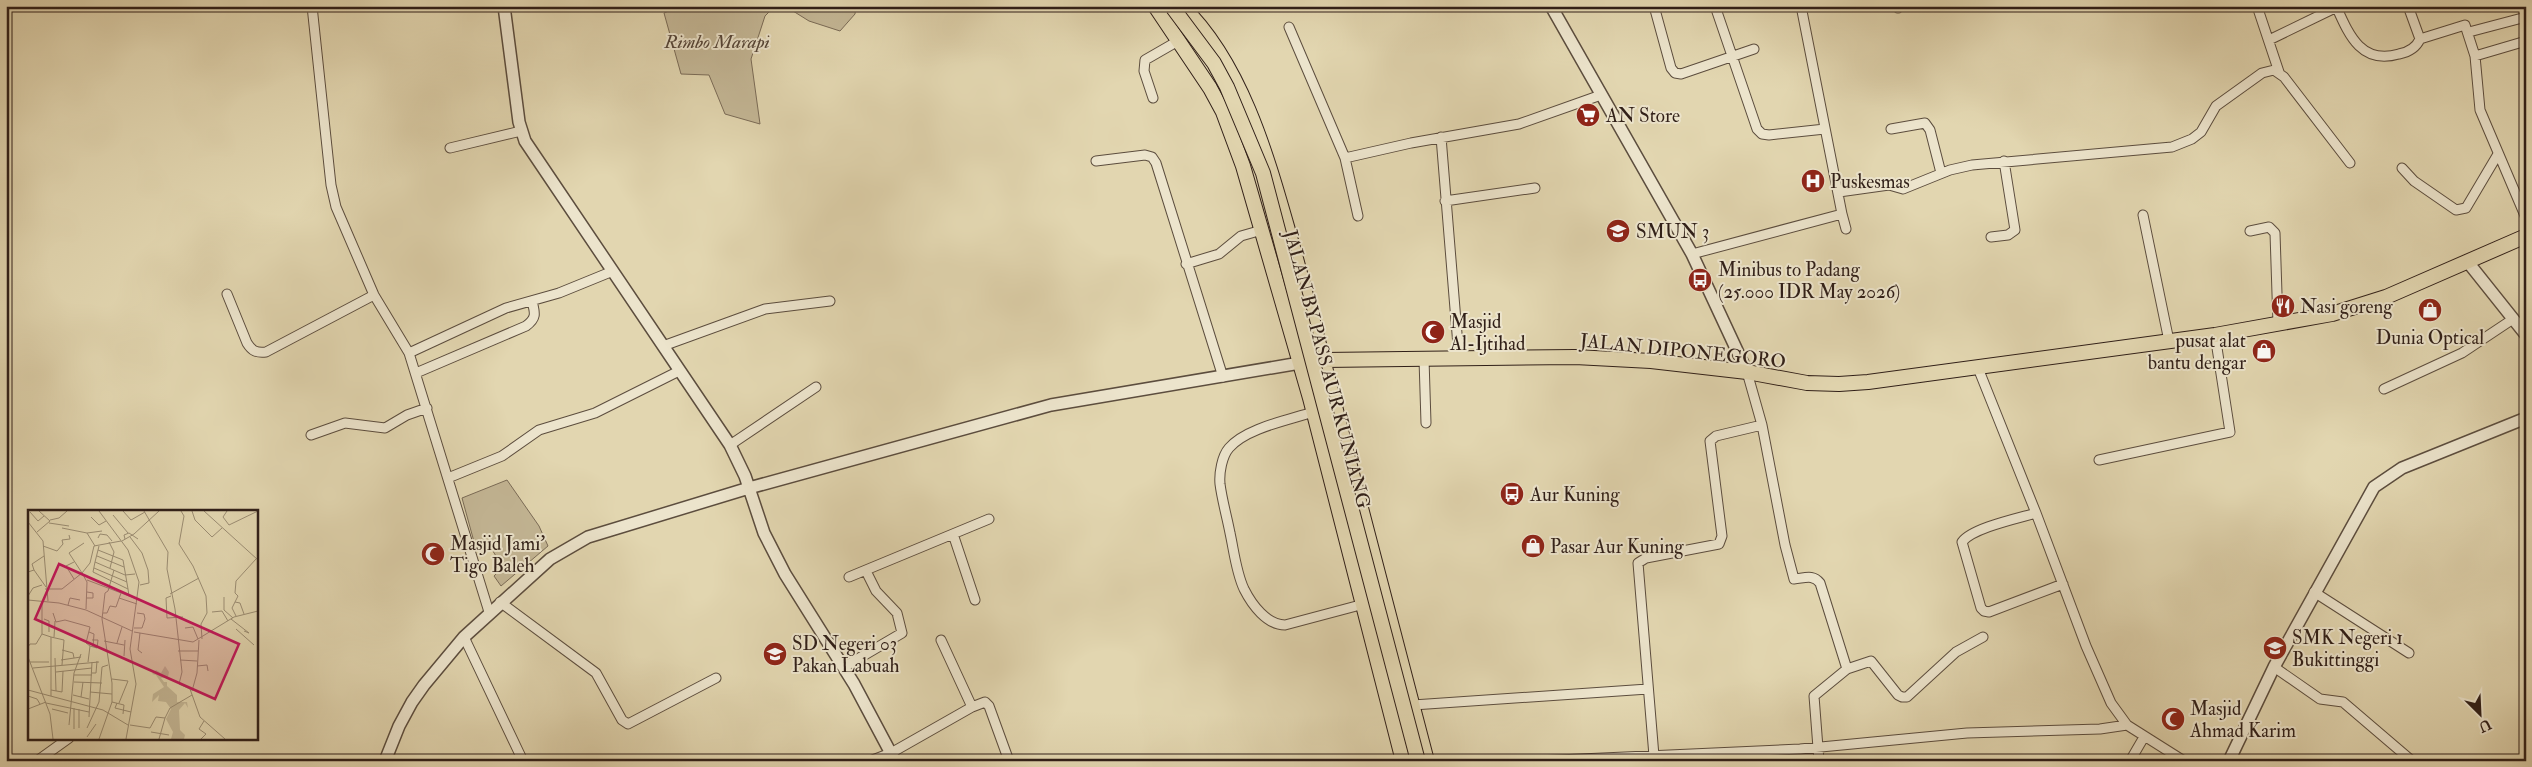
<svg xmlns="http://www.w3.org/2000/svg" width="2532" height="767" font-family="'IM FELL Double Pica',serif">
<rect width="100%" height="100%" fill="#e2d6b0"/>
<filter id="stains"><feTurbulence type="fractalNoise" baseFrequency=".004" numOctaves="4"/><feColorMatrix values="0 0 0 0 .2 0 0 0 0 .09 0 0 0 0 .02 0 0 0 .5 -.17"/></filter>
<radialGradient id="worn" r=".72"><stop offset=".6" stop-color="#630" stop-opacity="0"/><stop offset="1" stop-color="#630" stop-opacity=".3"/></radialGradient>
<path fill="#c4b796" stroke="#7a6b57" d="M680,6H775L765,16L751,59L760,124L725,114L709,75L681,74L664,13Z
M785,6H856L855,14L840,31L809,21Z
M507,480L539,526L548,546L501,586L494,576L503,567L489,545L476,549L462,498Z"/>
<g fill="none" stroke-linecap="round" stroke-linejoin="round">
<g stroke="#5c4d3e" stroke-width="11">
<path id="minor" d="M312,6L331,185L336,207L374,295L409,353L489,612
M1654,6L1671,68L1675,73L1681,74L1754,49
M1715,6L1757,129L1762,134L1769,135L1825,129
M1801,6L1842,214
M2257,6L2279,72
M2336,6C2349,35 2361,65 2399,54C2409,52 2416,48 2420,39
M2408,6L2420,39L2465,25L2475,56L2480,110L2526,218
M1898,8V6
M1289,27L1345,158L1358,216
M2469,32L2526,17
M2269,40L2337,7
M2475,56L2526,41
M1153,98L1144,71L1145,60L1178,41
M1891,129L1925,123L1930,130L1941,173
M1441,137L1459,358
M450,148L521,131
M1345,158L1411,143L1519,124L1601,95
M1096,161L1145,155L1152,157L1156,163L1223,377
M2402,168L2414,181L2456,210L2466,208L2498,154
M1839,192L1889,185L1903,189L1950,170L1972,165L2172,147L2192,139L2201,132L2216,106L2262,73L2274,70L2284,77L2350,163
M1445,201L1535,188
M2143,215L2169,341
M2250,231L2269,227L2275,233L2278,324
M1991,237L2008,235L2015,230L2004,161
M1692,254L1842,214L1846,229
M1186,264L1219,254L1241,236L1262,230
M227,294L247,343C252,351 256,353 266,352L374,295
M663,346L765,309L830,301
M409,353L506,308L559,293L613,271
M1424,359L1426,423
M1978,368L2036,513L2086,646L2111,703L2127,725L2184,761
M1747,372L1762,425L1785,545L1794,579C1805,578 1813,574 1820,583L1847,669L1814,696L1819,761
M416,373L526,326C537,318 535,313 532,301
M2384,389L2462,353L2513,319
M1313,412C1289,420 1246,428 1229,448C1222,456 1219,473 1220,484C1222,500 1227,517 1230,533C1234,551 1236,572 1244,589C1252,605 1267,625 1285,625L1364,604
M311,435L345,423L385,428L407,415L427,408
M730,445L816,387
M2099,460L2230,432L2215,335
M448,478L502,456L539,430L595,413L679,371
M2036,513C2019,518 1972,528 1962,542L1981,608L1984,611L1989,612L2063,584
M953,534L975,600
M849,577L989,519
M2314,592L2409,653
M500,602L596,673L622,720L628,724L716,678
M464,637L523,761
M941,640L972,707
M844,667L902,633L897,613L876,591L866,571
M2274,667L2320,699L2343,702L2412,761
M1847,669L1871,661L1898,695L1902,697H1907L1956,652L1983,637
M1413,705L1648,689
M1654,756L1638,563L1646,558L1719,544L1722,536L1710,441L1716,436L1762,425
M37,761L69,738
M870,761L891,753L972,707L985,702L989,706L1009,761
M1536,761L1800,749L1967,733L2100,729L2127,725
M2130,761L2144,737"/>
</g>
<g stroke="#5c4d3e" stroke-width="14">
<path id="tertiary" d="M504,6L519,122L525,141L730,445L745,476L764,533L785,574L854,684L895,761
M1551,6L1692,254L1747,372
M2467,261L2526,335
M385,761L399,726L412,702L424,685L464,637L550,559L588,537L749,488L1051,405L1300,363
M2229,761L2274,667L2374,487L2402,468L2526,418"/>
</g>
<g stroke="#301f18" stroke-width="16">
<path id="trunk" d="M1155,6L1210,88L1223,112L1243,166L1310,398L1403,761
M1182,6C1244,66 1269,164 1292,244C1312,316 1331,389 1349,462C1374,561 1401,661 1427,761
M1324,360L1575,357L1651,361L1747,372L1807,383L1839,384L1868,382L2215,335L2332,314L2386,297L2526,236"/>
</g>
<use href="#minor" stroke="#ece4cc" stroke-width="9"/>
<use href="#tertiary" stroke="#ece4cc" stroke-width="11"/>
<use href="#trunk" stroke="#e2d6b0" stroke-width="14"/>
<g stroke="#301f18" stroke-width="16" stroke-linecap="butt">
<path id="trunk-bridge" d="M1173,8L1214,63L1227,87L1263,173L1418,761"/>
</g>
<use href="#trunk-bridge" stroke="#e2d6b0" stroke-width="14"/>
</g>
<defs>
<g id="supermarket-disc" transform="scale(1.25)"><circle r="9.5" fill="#8f2418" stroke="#ece4cc"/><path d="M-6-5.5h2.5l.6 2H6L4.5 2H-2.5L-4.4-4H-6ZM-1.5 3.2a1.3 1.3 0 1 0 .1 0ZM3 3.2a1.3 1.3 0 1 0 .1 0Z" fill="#fff"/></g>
<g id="hospital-disc" transform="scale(1.25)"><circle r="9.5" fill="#8f2418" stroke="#ece4cc"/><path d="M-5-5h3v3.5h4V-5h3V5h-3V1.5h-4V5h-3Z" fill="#fff"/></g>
<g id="school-disc" transform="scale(1.25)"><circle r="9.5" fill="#8f2418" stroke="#ece4cc"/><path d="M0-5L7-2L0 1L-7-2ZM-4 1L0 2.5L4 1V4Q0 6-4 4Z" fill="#fff"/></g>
<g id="bus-disc" transform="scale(1.25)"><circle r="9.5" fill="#8f2418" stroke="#ece4cc"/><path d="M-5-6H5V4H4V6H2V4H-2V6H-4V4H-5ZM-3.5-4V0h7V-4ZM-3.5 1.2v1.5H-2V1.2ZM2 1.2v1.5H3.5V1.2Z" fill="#fff"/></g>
<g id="restaurant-disc" transform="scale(1.25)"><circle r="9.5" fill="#8f2418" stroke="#ece4cc"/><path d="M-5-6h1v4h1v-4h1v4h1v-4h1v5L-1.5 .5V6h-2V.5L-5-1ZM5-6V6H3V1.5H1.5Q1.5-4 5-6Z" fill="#fff"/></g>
<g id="shop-disc" transform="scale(1.25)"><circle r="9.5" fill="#8f2418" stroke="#ece4cc"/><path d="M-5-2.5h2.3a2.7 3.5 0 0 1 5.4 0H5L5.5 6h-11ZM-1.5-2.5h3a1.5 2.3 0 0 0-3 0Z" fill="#fff"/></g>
<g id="mosque-disc" transform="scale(1.25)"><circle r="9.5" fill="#8f2418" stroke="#ece4cc"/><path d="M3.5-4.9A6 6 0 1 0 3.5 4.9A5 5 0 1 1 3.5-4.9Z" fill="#fff"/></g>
</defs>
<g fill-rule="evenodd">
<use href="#supermarket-disc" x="1588" y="115"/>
<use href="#hospital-disc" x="1813" y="181"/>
<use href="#school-disc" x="1618" y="231"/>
<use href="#bus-disc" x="1700" y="280"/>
<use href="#restaurant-disc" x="2283" y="306"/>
<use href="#shop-disc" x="2430" y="310"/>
<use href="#mosque-disc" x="1433" y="332"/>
<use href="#shop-disc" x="2264" y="351"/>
<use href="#bus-disc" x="1512" y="494"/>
<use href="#shop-disc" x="1533" y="546"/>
<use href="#mosque-disc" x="433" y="554"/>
<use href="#school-disc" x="2275" y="648"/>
<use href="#school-disc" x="775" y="654"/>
<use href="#mosque-disc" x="2173" y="719"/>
</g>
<g text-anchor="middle" stroke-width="4" stroke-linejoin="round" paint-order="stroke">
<g font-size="19" font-style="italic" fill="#554538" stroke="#ece4cc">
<text x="717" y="48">Rimbo Marapi</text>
</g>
<g font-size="19" fill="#301f18" stroke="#ece4cc" text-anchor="start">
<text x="1606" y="122">AN Store</text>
<text x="1830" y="188">Puskesmas</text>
<text x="1636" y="238">SMUN 3</text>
<text x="1718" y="276">Minibus to Padang<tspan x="1718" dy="22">(25.000 IDR May 2026)</tspan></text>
<text x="2300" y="313">Nasi goreng</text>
<text x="1450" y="328">Masjid<tspan x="1450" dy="22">Al-Ijtihad</tspan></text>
<text x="2430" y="344" text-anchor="middle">Dunia Optical</text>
<text x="2246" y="347" text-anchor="end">pusat alat<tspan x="2246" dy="22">bantu dengar</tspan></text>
<text x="1530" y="501">Aur Kuning</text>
<text x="450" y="550">Masjid Jami'<tspan x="450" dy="22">Tigo Baleh</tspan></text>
<text x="1550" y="553">Pasar Aur Kuning</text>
<text x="2292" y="644">SMK Negeri 1<tspan x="2292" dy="22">Bukittinggi</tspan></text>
<text x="792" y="650">SD Negeri 03<tspan x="792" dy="22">Pakan Labuah</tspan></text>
<text x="2190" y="715">Masjid<tspan x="2190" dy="22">Ahmad Karim</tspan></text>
</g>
<g font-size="19" fill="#301f18" stroke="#ece4cc">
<text transform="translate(1683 350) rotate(6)" y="7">JALAN DIPONEGORO</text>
<text transform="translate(1328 369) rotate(75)" y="7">JALAN BY PASS AUR KUNIANG</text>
</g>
</g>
<g transform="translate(28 510)">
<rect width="230" height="230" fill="#e2d6b0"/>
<path d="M137,156L141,162L140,167L133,168L136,172H139V176L149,185V192H159L160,198L157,193L151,200L152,220L157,225L156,229H143L145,222L138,209L143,199L138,192L130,191L131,185L124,192L125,184L136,177L128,165L124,164L128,160L133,163Z" fill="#c4b796"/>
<path fill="none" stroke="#9b8d73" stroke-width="1" d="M71,1L100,40L111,72L102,139L108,174L98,229M95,1L103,10L117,2M116,1L140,42L139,59L147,99L154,162L151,174L162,179L172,207L197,229M153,1L156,6L151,34L165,56L178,86L179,103L173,114L174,129M164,1L167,10L184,27L194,18M176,1L230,50M199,1L195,7L201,15L230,1M2,2L10,11L16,6M85,5L100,23M63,7L71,15L78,11M22,10L31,8L39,1M0,12L15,31L20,91M21,13L41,16M34,18L59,23L74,21M9,22L22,11L11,1M59,23L67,36M102,27L114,43L120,60L121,73L112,75M70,28L72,24L79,25L84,31M97,29L96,25L101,23L110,29M94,31L106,24L131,1M81,32L86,42L82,58M15,36L29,41L35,34L34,30L42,29L41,25M70,40L95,50L100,79M69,46L96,57M46,52L38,56L46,69M67,52L71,36M66,58L99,72M6,60L4,54L16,46M0,62L6,60L18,77M54,63L41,43L56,33M54,63L59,72L58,99M59,70L109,89M17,79H34L54,63L62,53L66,36L93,31M142,84L171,68M0,86L5,78L14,75M101,86L100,79L65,62L67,52L97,65L107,64M143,86L138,88L139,108L155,107M196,87V100L205,108M58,88H65V83L59,82M91,88L109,94M0,90L31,93L58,100L104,121M207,92L212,93L216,104M40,95L42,88L52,90M184,102L194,101L200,111M25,103L28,112L37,110L62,117M75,103H79L82,96L88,97L93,83M208,106L204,98L210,86L207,83L208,71L228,49M16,109L21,111V122M203,109L221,123L216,121M106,118H114L117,109L116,104L109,103M157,118L165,117L170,129M208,119L226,135M61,122L66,124L65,137M106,122L165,132L206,107L230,101M112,123L110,140L114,143M14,124L23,127V186M23,127L36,130L34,155M26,127L27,111M76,131L96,135M89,133L94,117M62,136L69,138L70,130H64M0,137L2,134H8L14,124V92M34,140L45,143L46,148M150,141H170M96,146L97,130M0,147L22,204L25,229M27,148L28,181M33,150L53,147M152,150L169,151M2,152H21M60,152L62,136L58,133L62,117M169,156L179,155L180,161M5,158L71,152M28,162L64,158M64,163H68L69,151M46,165H64M84,169L100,171L91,193M46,172L74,173M0,180L75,200L100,215M23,180L34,182L35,161M164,181L169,163L171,130M62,182L84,184M45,185L61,189M0,186L9,189L12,194M53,187L55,172M84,192L96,195L95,204M18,193L61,202M89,193L87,198L103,202M46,198V219M0,199L18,192M24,199L40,203M51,199V218M61,207L64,152M41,215L46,163L53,144M102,215L122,218L128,207L137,208L142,198L164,185M59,218L71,192L74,157L80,155M123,222L141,225M59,227L68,214M71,229L84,192V173L74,109L77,83L80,81L86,60M131,229L137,208M173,229L178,224L171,219L176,211"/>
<path fill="#c2185b" fill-opacity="0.15" stroke="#c2185b" stroke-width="2.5" d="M31,54L211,134L187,189L7,109Z"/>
<rect width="230" height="230" fill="none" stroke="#301f18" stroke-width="2.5"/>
</g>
<rect width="2532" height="767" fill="none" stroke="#e2d6b0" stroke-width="25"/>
<rect x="8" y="8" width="2517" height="752" fill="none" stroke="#301f18" stroke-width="2.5"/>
<rect x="12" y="12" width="2507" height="742" fill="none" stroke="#301f18"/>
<g transform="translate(2480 714) rotate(156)" stroke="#ece4cc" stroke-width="4" paint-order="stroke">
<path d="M0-4L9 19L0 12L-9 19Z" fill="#301f18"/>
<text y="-8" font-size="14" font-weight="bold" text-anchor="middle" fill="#301f18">U</text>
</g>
<rect width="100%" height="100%" filter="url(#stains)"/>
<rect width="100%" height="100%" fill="url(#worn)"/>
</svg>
